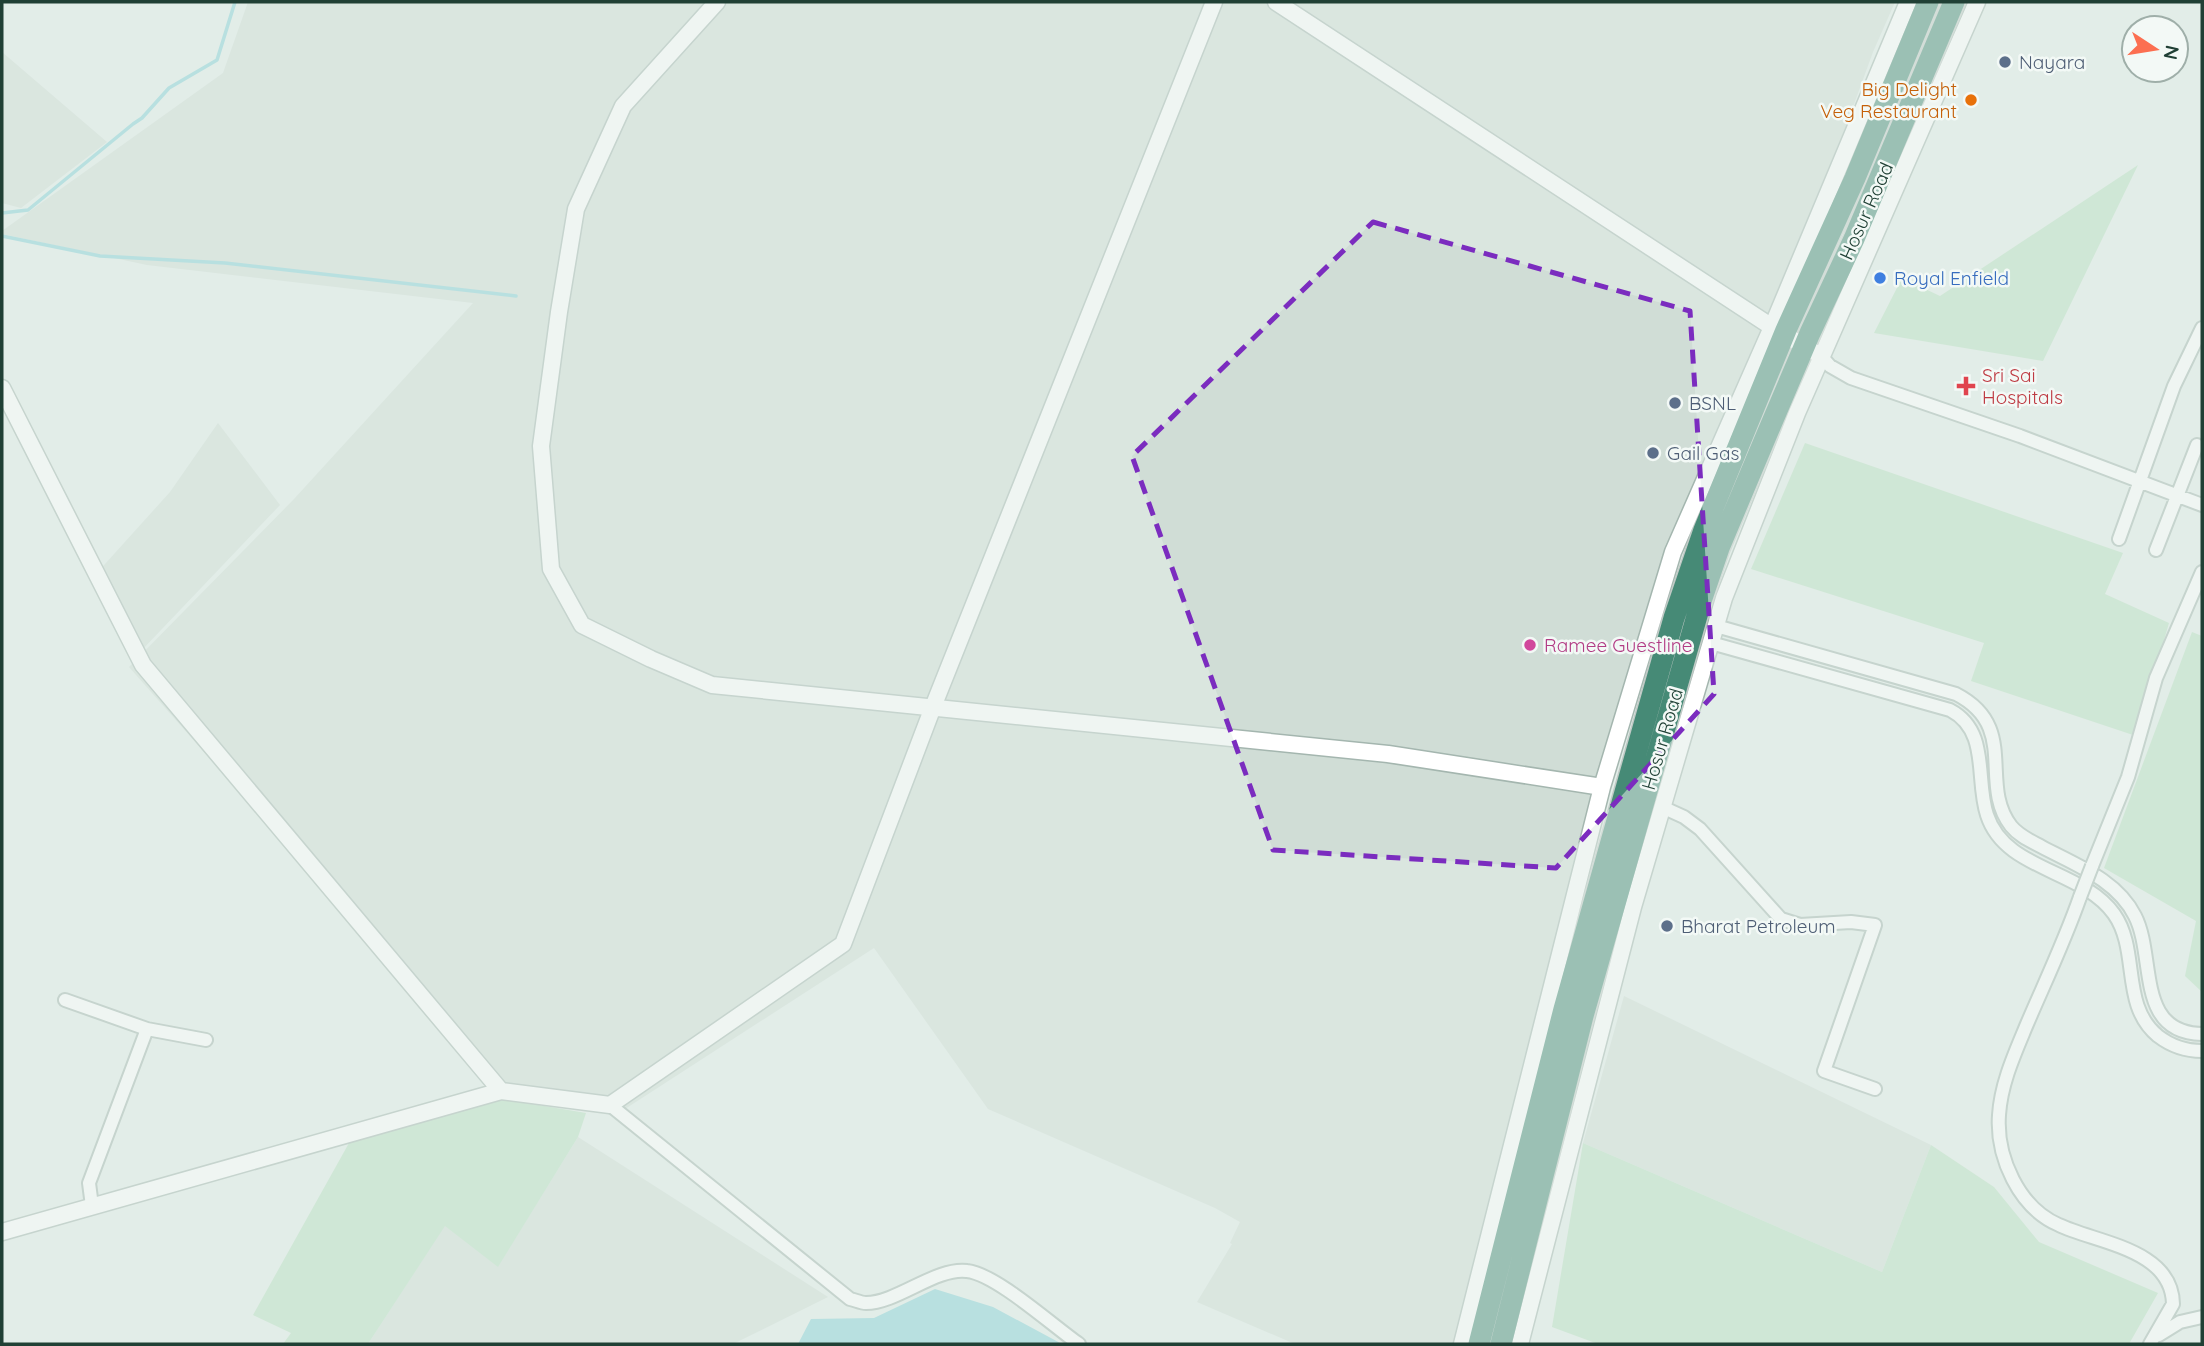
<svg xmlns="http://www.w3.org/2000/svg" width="2204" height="1346" font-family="Quicksand,sans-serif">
<rect width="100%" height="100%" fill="#e2ede8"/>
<path fill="#d0ddd6" d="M248,2H1895L1873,52L1846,126L1669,552L1456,1344H1295L1197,1302L1232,1244L1230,1243L1240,1222L1215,1208L988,1109L874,948L625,1109L500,1087L129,667L294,499L473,303L147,265L2,234V231L223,73Z
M2,52L107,142L21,208L2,203Z
M218,423L280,505L141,651L96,574L170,492Z
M1624,996L1931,1145L1882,1272L1583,1143Z
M578,1137L828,1297L733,1344H368L445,1225L498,1266Z"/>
<path fill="#b9e0c1" d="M2138,165L2043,361L1874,333L1902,278L1940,296Z
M1805,443L2123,553L2105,594L2169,623L2136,736L1971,681L1984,643L1751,569Z
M2192,632L2202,636V992L2185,976L2196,921L2104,868Z
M503,1099L586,1113L578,1137L498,1267L445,1226L368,1344H283L291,1333L253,1315L349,1143Z
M1583,1143L1882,1272L1931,1145L1994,1187L2039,1242L2158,1293L2129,1344H1598L1552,1327Z"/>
<path fill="#86d0d7" d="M935,1289L993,1307L1062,1344H798L811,1319L874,1318Z"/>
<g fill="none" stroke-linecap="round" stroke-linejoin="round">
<path stroke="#86d0d7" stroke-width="3.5" d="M2,213L28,210L133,124L142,118L169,88L217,60L235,2
M2,236L100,256L225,263L516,296"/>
<g stroke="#a4b6af" stroke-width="16">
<path id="minor" d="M1822,357L1830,366L1851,378L2020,436L2202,505
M2119,539L2174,386L2202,328
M2156,550L2197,445
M1716,626L1956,694C2020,727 1978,783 2011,826C2019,836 2031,841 2042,847C2076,865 2117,880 2135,916C2156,957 2135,1033 2202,1034
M1711,643L1950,710C1990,731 1975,779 1987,815C2005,871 2082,869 2114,914C2140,951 2120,1005 2158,1036C2171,1046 2186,1051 2202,1051
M1662,807L1684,817L1700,829L1781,919L1800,925L1851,922L1875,925L1824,1071L1875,1089
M2092,866L2128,777L2156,678L2202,572
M2080,897C2065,940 2045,982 2027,1024C2015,1053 2001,1083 1999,1115C1996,1157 2019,1208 2059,1225C2097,1243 2172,1249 2173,1304L2150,1344
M65,1000L147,1029L206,1040
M610,1105L850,1299C855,1300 861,1303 866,1303C897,1303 936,1267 967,1271C996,1274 1053,1326 1079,1344
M92,1206L89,1183L147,1029
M2159,1335L2180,1322L2202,1317"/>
</g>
<g stroke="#a4b6af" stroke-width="19">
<path id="tertiary" d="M717,2L623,106L576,209L559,312L541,446L551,569L582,625L651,659L712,685L1388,754L1602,787
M1276,2L1772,327L1814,352
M2,388L143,665L501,1091L610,1105L843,944L933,707L1214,2
M2,1232L501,1091
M1462,1344L1602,787L1673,552L1772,327L1908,2
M1520,1344L1633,907L1724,598L1797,413L1977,2"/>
</g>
<g stroke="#c1cac6" stroke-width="24">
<path id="trunk" d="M1479,1344L1564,1009L1674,618L1704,530L1786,330L1855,178L1928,2
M1501,1344L1583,1016L1702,598L1719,548L1767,434L1810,333L1854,239L1954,2"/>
</g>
<use href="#minor" stroke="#fff" stroke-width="12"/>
<use href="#tertiary" stroke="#fff" stroke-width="16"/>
<use href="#trunk" stroke="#468a76" stroke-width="21"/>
<g stroke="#a4b6af" stroke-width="16" stroke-linecap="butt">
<path id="minor-bridge" d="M2080,897L2092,866"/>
</g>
<use href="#minor-bridge" stroke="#fff" stroke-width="12"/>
</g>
<path d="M0 0H2204V1346H0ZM1373,222L1690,311L1714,694L1556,868L1273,850L1132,456Z" fill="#e2ede8" fill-opacity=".55" fill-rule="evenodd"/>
<path fill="none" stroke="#7b2cbf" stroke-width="5" stroke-dasharray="14 9" stroke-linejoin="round" d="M1373,222L1690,311L1714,694L1556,868L1273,850L1132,456Z"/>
<g fill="#5c6f8a" stroke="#f3f9f6" stroke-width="2.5">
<circle cx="2005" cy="62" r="7"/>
<circle cx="1675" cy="403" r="7"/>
<circle cx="1653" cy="453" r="7"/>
<circle cx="1667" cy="926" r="7"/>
</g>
<circle fill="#e8710a" stroke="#f3f9f6" stroke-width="2.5" cx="1971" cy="100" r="7"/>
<circle fill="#3f7fe0" stroke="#f3f9f6" stroke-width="2.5" cx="1880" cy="278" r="7"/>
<path fill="#e0444e" stroke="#f3f9f6" stroke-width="2.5" d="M1962.5 375.5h7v7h7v7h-7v7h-7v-7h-7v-7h7z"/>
<circle fill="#d1479c" stroke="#f3f9f6" stroke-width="2.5" cx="1530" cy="645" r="7"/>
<g text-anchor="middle" stroke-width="5" stroke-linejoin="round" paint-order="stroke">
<g font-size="19" fill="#4e5e75" stroke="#f3f9f6" text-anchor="start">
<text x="2019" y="69">Nayara</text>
<text x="1689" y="410">BSNL</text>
<text x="1667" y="460">Gail Gas</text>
<text x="1681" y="933">Bharat Petroleum</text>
</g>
<g font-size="19" fill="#c56008" stroke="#f3f9f6" text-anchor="end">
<text x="1957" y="96">Big Delight<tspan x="1957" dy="22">Veg Restaurant</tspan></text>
</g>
<g font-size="19" fill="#204035" stroke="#f3f9f6">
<text transform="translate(1866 211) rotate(-66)" y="7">Hosur Road</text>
<text transform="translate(1662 739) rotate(-74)" y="7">Hosur Road</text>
</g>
<g font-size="19" fill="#366cbe" stroke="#f3f9f6" text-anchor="start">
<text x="1894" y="285">Royal Enfield</text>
</g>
<g font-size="19" fill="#be3a42" stroke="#f3f9f6" text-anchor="start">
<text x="1982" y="382">Sri Sai<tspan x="1982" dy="22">Hospitals</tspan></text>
</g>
<g font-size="19" fill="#b23c85" stroke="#f3f9f6" text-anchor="start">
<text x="1544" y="652">Ramee Guestline</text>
</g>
</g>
<rect width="2204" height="1346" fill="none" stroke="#204035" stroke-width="7"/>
<g transform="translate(2155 49) rotate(102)"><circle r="33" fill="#f3f9f6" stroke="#9fafa9" stroke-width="2"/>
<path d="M0-5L12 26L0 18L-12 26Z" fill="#fc6f51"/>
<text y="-10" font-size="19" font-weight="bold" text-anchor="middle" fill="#204035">N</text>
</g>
</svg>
